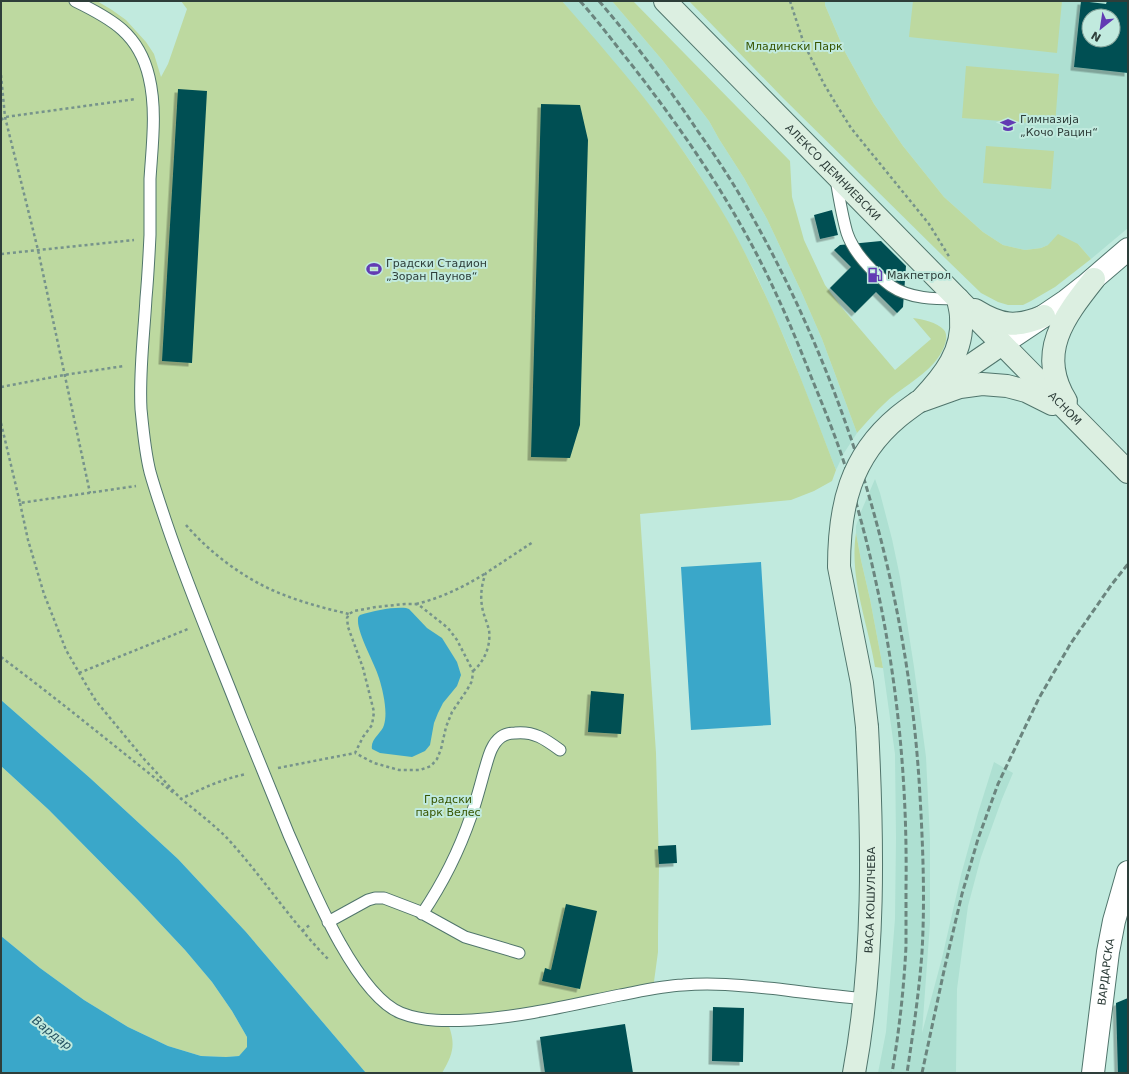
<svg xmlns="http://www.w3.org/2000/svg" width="1129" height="1074" font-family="'DejaVu Sans',sans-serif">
<defs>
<filter id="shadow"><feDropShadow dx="-3.5" dy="3.5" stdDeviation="0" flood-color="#0004"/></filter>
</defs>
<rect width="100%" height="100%" fill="#c1eade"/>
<path fill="#aee0d2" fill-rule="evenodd" d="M562,1H612L663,61L709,121L719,139L744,178L767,219L801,291L822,339L857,433L844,453L836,470L790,351L756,274L728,222L693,165L655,112Z
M825,1H1128V228L1091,259L1078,244L1048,245L1041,248L1025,250L1003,245L983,232L944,197L903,146L874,104L845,52L825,5ZM1089,16H1113V40H1089Z
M875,479L880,493L892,539L900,577L914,667L926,757L930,839V923L922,1033L942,958L961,875L978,813L994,762L1013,773L1002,799L981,857L968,906L957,989L956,1073H878L886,1032L895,919L896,838L895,754L883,668L870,599L861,560L856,533V526L860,514Z"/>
<path fill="#bdd9a0" d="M1,1H97L112,10L126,20L146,42L154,54L161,77L168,64L187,9L181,1H562C594,38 626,74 655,112C682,148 707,185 729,223C773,302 804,386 836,470L832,481L814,491L791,500L640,514L656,753L659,864L658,934V952L653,989L447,1021C456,1043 454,1053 442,1073H366L246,932L178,859L90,778L1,700Z
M612,1H633L790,161L792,197L804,240L825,285L843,309L895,370L931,339L913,318C922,319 937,322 944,330C951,339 940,356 934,363C920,379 899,389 884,404C874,413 866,423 857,433L822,339L801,291L767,219L744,178L719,139L709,121L663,61Z
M689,1H825V5L845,52L874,104L903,146L944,197L983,232L1003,245L1025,250L1041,248L1048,245L1058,234L1078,244L1091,259L1055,287L1031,301L1023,305H1008L998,302L981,293L946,259L783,98Z
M913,1H1062L1057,53L909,37Z
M966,66L1059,74L1055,125L962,118Z
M986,146L1054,151L1051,189L983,183Z
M856,533L861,560L870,599L883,668L875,667C868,623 849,579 856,533Z
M1,766L49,810L137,899L185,950L212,982L232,1011L247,1037V1048L239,1056L226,1057L201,1056L168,1046L128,1027L84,1000L40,968L1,936Z"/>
<path fill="#3aa7c9" d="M761,562L771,725L691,730L681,567Z
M406,608L409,609L427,628L442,638L457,662L461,675L457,686L443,703L438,713L434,723L430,745L425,751L412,757L380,753L372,749C370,739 382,733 384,725C388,712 383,691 379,678C375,664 357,633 358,620C358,617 358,617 360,615C375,611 390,607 406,608Z
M1,700L90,778L178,859L246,932L366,1073H1V936L40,968L84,1000L128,1027L168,1046L201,1056L226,1057L239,1056L247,1047V1037L232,1011L212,982L185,950L137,899L49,810L1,766Z"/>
<path fill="#044f52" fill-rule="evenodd" filter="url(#shadow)" d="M1081,1L1106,4L1107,1H1128V73L1074,67ZM1089,16H1113V40H1089Z
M178,89L207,91L192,363L162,361Z
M541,104L580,105L588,140L580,425L570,458L531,457Z
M832,210L838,235L820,239L814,215Z
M881,241L906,266L903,307L897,313L876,292L855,313L830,288L851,267L834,250L840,245Z
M591,691L624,694L621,734L588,732Z
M676,845L677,863L659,864L658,846Z
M566,904L597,911L580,989L542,981L545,968L551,970Z
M1128,998V1073H1118L1116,1003Z
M713,1007L744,1008L743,1062L712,1061Z
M625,1024L633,1073H545L540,1037Z"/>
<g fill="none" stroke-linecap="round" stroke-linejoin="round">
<g stroke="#50756c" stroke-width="13">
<path id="service" d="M75,1C112,19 139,34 149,77C157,110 152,146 150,179C150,198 150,216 150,235C149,256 148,277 146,298C144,335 139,372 141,409C143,430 145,452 150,472C155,490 161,507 167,525C189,590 216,653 241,717C257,757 273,796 289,835C305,871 320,908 340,943C353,966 376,1003 401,1013C424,1022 448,1021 472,1020C522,1017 571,1005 620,995C641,991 662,986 683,985C715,982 747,986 778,989C807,993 836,996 865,999
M836,179C839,197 842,216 847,233C852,248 862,260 873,271C879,276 885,282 891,286C910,299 935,299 957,299
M422,914C443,883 459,851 471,816C476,802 480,787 484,772C488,760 490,745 501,737C505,734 511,733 515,733C534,731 545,739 560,750
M328,922L368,900L375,898H384L418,911L465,937L519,953"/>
</g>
<g stroke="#50756c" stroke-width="24">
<g id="minor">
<path d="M1002,344L1066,301L1085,286L1128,249"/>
<path id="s1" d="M1093,1073L1108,952L1114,921L1128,872"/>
</g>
</g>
<g stroke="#50756c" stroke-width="24">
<g id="secondary">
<path id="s2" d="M665,1L1128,472"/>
<path d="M975,310C1001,326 1016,328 1044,316"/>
<path d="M942,385L1002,344"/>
<path d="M922,399C944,376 964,351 961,317C961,311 959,305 958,299"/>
<path d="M1066,401C1036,353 1064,317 1094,279"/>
<path d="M918,402L960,387L982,384L1007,386L1026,391L1052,404"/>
<path id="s3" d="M854,1073C875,959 873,842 867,727"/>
</g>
</g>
<path stroke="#76938b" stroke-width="2.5" stroke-dasharray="3 3" stroke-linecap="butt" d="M790,1L804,44L824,84L836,104L851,128L929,224L950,258
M1,75L5,117L38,250L90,493
M1,120L5,117L136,99
M1,254L134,240
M1,387L64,375L124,366
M1,423L20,503L136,486
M20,503L28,540L44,594L66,650L88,688L96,701L144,759L181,799C202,788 223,779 246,774
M186,525C208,551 241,576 272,590C297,601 323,608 349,614
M416,604C441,598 464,587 486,573
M1,657C60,701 117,748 175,794
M473,671C485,661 491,645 489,630C487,622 483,614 482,606C480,595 482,582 486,573L533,542
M79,673L188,629
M278,768L355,753L363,737L372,725L374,712L363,668L348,627L347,618L349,614L354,611L376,607L405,604H415L419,605L448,628L457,640L473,671L472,681L467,690L452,712L446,727L441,749L437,759L431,766L420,770H399L374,763L355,753
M180,798C196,811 213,824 227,838C263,877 292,923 329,960
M302,931L311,924"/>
<use href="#service" stroke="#fff" stroke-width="11"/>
<use href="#minor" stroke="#fff" stroke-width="22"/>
<use href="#secondary" stroke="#dcefe1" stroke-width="22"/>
<path stroke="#6b857e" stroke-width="3" stroke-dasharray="6 3" stroke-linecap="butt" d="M580,1C598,21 614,43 631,64C670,114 707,166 739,222C768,272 791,325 812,379C826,413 840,447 850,482C890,614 908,751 906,888C906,908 906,927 906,946C904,988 899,1032 892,1073
M599,1C634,42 667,85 697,130C717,158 736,187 753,218C852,395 909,594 920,796C923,848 925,900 922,952C919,993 913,1033 907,1073
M922,1073L945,966L962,894L978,839L998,784L1039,698L1071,643L1112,584L1128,564"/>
<g stroke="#50756c" stroke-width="24" stroke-linecap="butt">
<path id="secondary-bridge" d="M867,727L862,683L839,567C839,507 850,457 898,417C904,412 911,407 918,402"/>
</g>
<use href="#secondary-bridge" stroke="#dcefe1" stroke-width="22"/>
</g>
<defs>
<g id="school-bare" transform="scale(1.2)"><path d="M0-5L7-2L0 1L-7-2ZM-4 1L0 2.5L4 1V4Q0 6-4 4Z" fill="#623bb3" stroke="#c1eade" stroke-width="2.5" paint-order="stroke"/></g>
<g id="stadium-bare" transform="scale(1.2)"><path d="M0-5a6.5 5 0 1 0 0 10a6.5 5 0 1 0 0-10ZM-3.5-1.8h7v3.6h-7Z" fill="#623bb3" stroke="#c1eade" stroke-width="2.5" paint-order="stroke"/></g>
<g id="fuel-bare" transform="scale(1.2)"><path d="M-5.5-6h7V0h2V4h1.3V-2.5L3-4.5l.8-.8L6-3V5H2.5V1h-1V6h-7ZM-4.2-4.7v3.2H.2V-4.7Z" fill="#623bb3" stroke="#c1eade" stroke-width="2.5" paint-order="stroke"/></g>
</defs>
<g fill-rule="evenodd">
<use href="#school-bare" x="1008" y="125"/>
<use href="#stadium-bare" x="374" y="269"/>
<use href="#fuel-bare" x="875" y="275"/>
</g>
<g text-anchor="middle" stroke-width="4" stroke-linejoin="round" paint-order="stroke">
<g font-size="11" fill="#365400" stroke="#c1eade">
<text x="794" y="50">Младински Парк</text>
<text x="448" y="803">Градски<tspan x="448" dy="13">парк Велес</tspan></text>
</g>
<g font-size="11" fill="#2e3e3a" stroke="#c1eade" text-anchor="start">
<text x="1020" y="123">Гимназија<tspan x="1020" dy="13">„Кочо Рацин“</tspan></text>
<text x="386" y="267">Градски Стадион<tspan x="386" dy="13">„Зоран Паунов“</tspan></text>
<text x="887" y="279">Макпетрол</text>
</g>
<g font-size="11" fill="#2e3e3a" stroke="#c1eade">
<text dy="4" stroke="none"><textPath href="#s2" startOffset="240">АЛЕКСО ДЕМНИЕВСКИ</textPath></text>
<text dy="4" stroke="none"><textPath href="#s2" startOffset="571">АСНОМ</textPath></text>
<text dy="4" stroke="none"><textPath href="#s3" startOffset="174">ВАСА КОШУЛЧЕВА</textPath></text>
<text dy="4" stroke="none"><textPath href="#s1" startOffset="102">ВАРДАРСКА</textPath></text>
</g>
<g font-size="12" font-style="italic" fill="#245161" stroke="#c1eade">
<text transform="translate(52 1033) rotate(38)" y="4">Вардар</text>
</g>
</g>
<rect width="1129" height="1074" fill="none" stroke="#2e3e3a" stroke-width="4"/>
<g transform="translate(1101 28) rotate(210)"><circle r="19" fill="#c1eade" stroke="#86a59c"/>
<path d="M0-3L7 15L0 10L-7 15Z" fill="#623bb3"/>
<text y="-6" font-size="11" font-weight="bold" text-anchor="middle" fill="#2e3e3a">N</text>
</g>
</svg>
